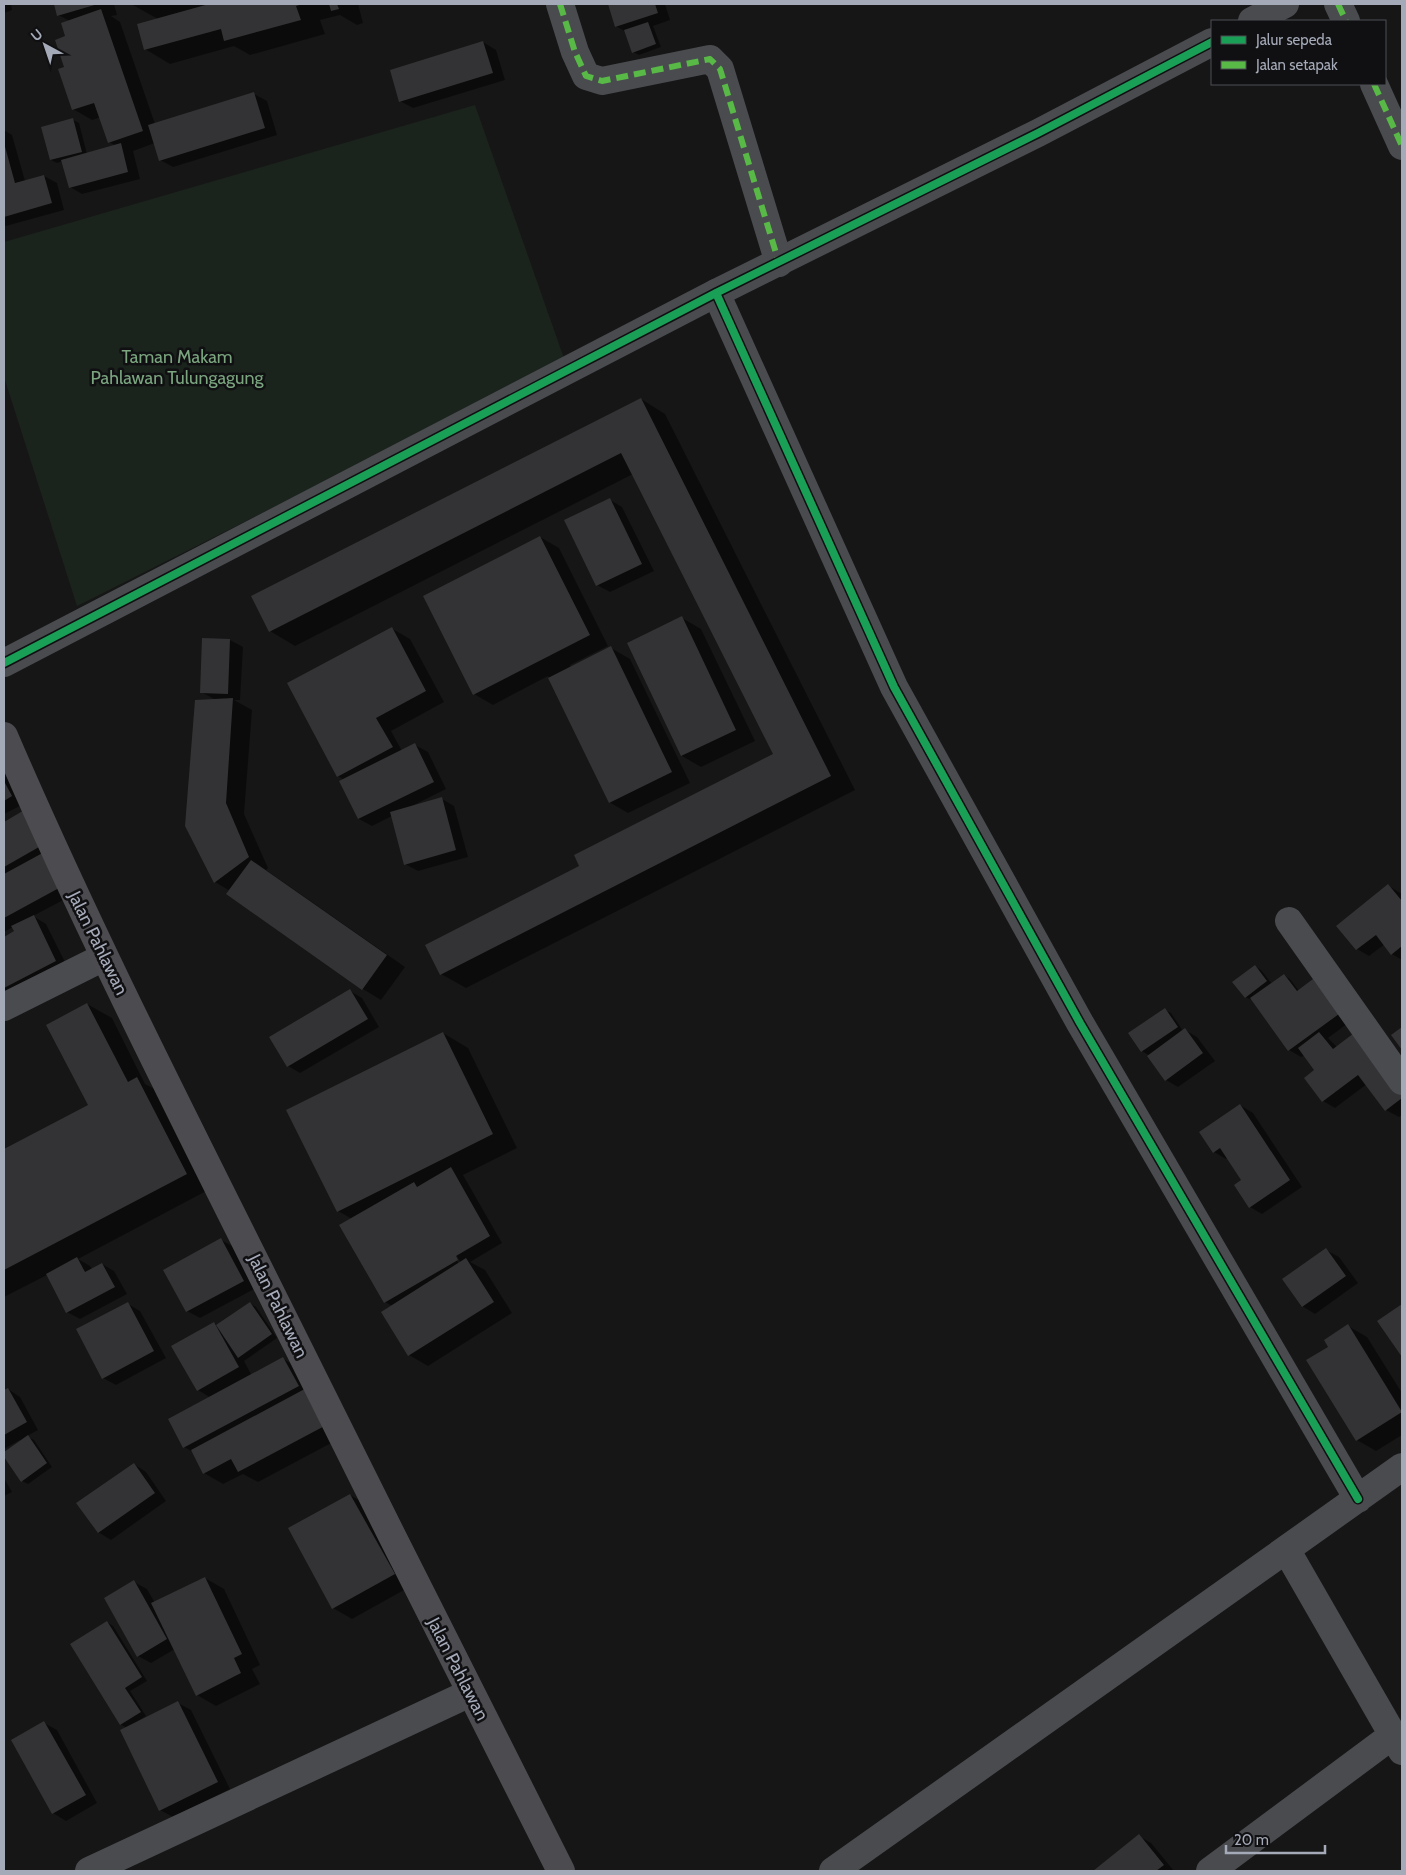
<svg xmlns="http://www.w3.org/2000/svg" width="1406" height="1875" font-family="Cabin,sans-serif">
<rect width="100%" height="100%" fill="#161616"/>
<path fill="#1b231d" d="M475,105L565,361L77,606L4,377V242Z"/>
<path fill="#0007" fill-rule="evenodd" d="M4,4H11L12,10L4,13Z
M55,4H114L117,15L111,16L120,22L155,124L254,94L267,101L277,135L173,167L160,160L155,143L133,151L140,179L82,194L70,187L63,161L57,163L51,160L73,120L79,123L87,154L116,146L109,142L101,117L92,120L73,109L66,68L67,37L70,21L58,15Z
M131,4H358L363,23L357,25L340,15L320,20L325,34L250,55L234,46L170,64L145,49L158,19Z
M609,4H665L670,20L653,26L661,47L639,55L633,52L626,32L616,26Z
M483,42L496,50L505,80L413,108L400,101Z
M4,130L12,135L25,181L44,176L57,183L64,210L6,226L4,225Z
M641,399L665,414L855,790L466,988L441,974L581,867L775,755L633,474L295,646L270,631Z
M610,500L622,507L654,571L610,592L597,585Z
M540,537L559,548L608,646L570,665L571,668L611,648L630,659L690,783L628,813L609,802L548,676L493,705L474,694Z
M682,618L701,629L755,741L701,767L682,756Z
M391,628L410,639L444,702L391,731L402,751L415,745L428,752L446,789L412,806L442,799L454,806L468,857L418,871L405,864L392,816L372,826L359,819L341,781L344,780L338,776Z
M230,640L243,647L240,700H234L252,710L244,814L268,868L266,870L405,967L381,1000L363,989L230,891L215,882L216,700L201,692Z
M4,771L8,774L24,804L4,814Z
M26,810L71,896L33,916L46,924L68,968L4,1001V938L16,932L13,927L4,932V823Z
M1389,886L1402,894V960L1392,954L1385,944L1369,956L1357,949Z
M1255,966L1261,970L1272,984L1284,975L1290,979L1299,991L1314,981L1326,988L1351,1021L1328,1038L1338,1048L1402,1080V1115L1399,1117L1386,1110L1367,1084L1335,1108L1323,1101L1316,1070L1305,1055L1301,1057L1289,1050L1252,1000L1245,997Z
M350,991L362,998L379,1027L300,1073L288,1066Z
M87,1004L112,1018L145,1084L162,1093L212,1188L78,1259L90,1266L92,1269L102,1264L114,1271L127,1294L80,1319L67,1312L47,1275L4,1297V1151L89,1106Z
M1165,1010L1171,1013L1183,1031L1185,1030L1197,1037L1215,1061L1178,1087L1166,1080L1150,1056L1142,1051Z
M443,1033L468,1048L517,1148L463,1175L502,1243L470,1262L485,1270L512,1313L428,1366L409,1355L392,1306L385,1302L352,1219L338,1211ZM421,1198H424L462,1265L460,1266Z
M1240,1105L1253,1113L1302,1187L1262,1214L1250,1207L1242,1180L1228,1158L1226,1159L1214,1152Z
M221,1240L234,1247L256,1288L200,1318L187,1311Z
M1326,1250L1339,1257L1358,1283L1315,1314L1302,1306Z
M250,1303L256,1307L277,1338L244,1361L252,1376L283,1359L296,1366L350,1433L258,1482L243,1474L223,1484L204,1473L193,1452L184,1447L211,1398L198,1390L214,1323L217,1325Z
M128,1304L140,1311L166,1358L116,1385L103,1378Z
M1348,1326L1367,1337L1402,1393V1435L1376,1451L1357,1440Z
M8,1389L20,1397L38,1430L27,1436L34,1440L52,1467L28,1484L22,1481L4,1455L21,1441L20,1440L4,1449V1392Z
M134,1464L146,1472L166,1501L111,1540L98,1532Z
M4,1478L12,1492L4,1496Z
M350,1495L369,1506L413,1585L352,1619L333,1608Z
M205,1578L224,1589L260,1665L252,1669L260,1684L216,1706L197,1695L175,1649L151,1663L138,1656L134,1582L147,1589L155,1603Z
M107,1622L113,1626L147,1681L130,1691L146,1716L138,1721V1722L178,1703L191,1710L230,1789L173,1817L160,1810L127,1728L120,1724Z
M44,1723L57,1730L97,1803L66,1821L53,1813Z
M1139,1836L1151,1843L1174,1871H1095Z"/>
<path fill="#333335" d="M54,4H98L57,16Z
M209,4H303L296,6L301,20L224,41L221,29L144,50L137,24Z
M329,4H337L339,9L331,11Z
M608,4H655L658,13L615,27Z
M101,9L143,131L108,143L94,103L72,110L58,69L64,67L55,40L65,36L61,23Z
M648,22L656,44L632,53L624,30Z
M483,41L493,73L399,102L390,70Z
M254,92L265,128L159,161L148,125Z
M73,118L82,152L50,160L41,127Z
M4,143L15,183L44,175L52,203L4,217Z
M121,143L128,172L69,188L61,160Z
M641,398L831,776L440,975L425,945L579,866L574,855L773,754L621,453L269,632L251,596Z
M610,498L642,564L596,586L564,520Z
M540,536L590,635L473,695L423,596Z
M682,616L736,730L681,756L627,643Z
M392,627L426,691L376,718L393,747L337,777L287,683Z
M202,638L230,639L228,694L200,693Z
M611,646L672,772L609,803L548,678Z
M233,698L226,803L249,857L214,883L185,826L195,700Z
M415,743L434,782L358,819L339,781Z
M4,781L12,796L4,801Z
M442,797L456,850L404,865L390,812Z
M26,809L46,843L4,867V822Z
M48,850L59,888L4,918V874Z
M251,860L387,955L362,990L226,894Z
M1388,884L1402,901V946L1391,955L1376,935L1356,950L1336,926Z
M34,915L56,961L4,988V937L14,931L11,926Z
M1255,965L1267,981L1245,998L1232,982Z
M1284,974L1297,991L1313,979L1339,1014L1288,1051L1250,998Z
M350,989L368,1019L287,1067L269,1037Z
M87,1003L128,1082L137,1077L187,1174L4,1270V1149L88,1105L46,1025Z
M1165,1008L1178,1027L1141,1052L1128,1033Z
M1402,1027V1050L1391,1035Z
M1185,1028L1203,1053L1165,1081L1147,1056Z
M1358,1030L1402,1088V1098L1385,1111L1358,1075L1322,1102L1304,1078L1314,1070L1298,1048L1319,1032L1333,1049Z
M443,1032L493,1134L337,1212L286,1110Z
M1240,1104L1290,1180L1249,1208L1234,1185L1241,1180L1220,1148L1213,1153L1199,1132Z
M451,1167L490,1236L456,1256L458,1260L384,1303L339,1225L414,1182L417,1187Z
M221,1238L244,1281L186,1312L163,1270Z
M1326,1248L1346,1276L1302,1307L1282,1279Z
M77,1257L85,1272L102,1263L115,1287L66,1313L46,1274Z
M466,1258L494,1302L408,1356L381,1312Z
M128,1302L154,1351L102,1379L76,1329Z
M250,1302L272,1334L238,1358L216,1325Z
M1402,1304V1357L1377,1321Z
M214,1322L239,1367L197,1391L171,1346Z
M1348,1324L1402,1412L1356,1441L1306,1360L1328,1347L1324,1340Z
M283,1357L299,1386L183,1448L168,1419Z
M312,1385L332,1422L238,1472L231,1459L203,1474L191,1450Z
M8,1388L27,1422L4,1435V1390Z
M28,1435L47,1463L21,1482L4,1457V1452Z
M134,1463L155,1493L98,1533L76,1503Z
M350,1494L395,1574L332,1609L288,1528Z
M205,1577L242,1654L234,1658L241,1673L196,1696L151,1603Z
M134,1580L167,1639L137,1657L104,1598Z
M107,1621L142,1677L125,1688L141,1712L120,1725L70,1644Z
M178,1701L218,1782L159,1811L120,1730Z
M44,1721L86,1795L52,1814L11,1740Z
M1139,1834L1164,1865L1156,1871H1093Z"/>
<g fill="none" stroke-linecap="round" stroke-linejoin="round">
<path stroke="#494b4f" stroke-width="28" d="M560,4L575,52L586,76L602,81L710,59L720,69L779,263
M1338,4L1346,21
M1374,84L1402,146
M716,293L894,687L1080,1023L1358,1499
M1289,921L1402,1081
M4,1007L104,957
M1287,1551L1402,1751
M89,1871L470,1693
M833,1871L1402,1467
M1210,1871L1393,1735"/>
<path stroke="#494b4f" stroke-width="28" d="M1252,21L1285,4
M4,663L716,293L1038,133L1212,42"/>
<path stroke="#4c4c50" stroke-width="28" d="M4,736C81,915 169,1089 256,1263C357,1466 458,1669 561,1871"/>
<path stroke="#58b947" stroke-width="6" stroke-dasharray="12 6" stroke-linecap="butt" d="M560,4L575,52L586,76L602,81L710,59L720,69L779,263
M1338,4L1346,21
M1374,84L1402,146"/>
<g stroke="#101012" stroke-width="11">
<path id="cycleway" d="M716,293L894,687L1080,1023L1358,1499
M4,663L716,293L1038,133L1212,42"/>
</g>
<use href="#cycleway" stroke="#1a9f57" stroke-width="8"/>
</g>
<g text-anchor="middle" stroke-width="5" stroke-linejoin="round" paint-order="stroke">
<g font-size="18" fill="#7aa57f" stroke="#101012">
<text x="177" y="363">Taman Makam<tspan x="177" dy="21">Pahlawan Tulungagung</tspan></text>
</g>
<g font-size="18" fill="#a5aab8" stroke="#101012">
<text transform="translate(98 943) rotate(64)" y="6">Jalan Pahlawan</text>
<text transform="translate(278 1306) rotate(64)" y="6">Jalan Pahlawan</text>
<text transform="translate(458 1669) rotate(63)" y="6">Jalan Pahlawan</text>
</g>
</g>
<rect width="1406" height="1875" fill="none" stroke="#a5aab8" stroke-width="10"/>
<rect x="1211" y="20" width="175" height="65" fill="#101012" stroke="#4c4e54"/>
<rect x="1221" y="36" width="25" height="8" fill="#1a9f57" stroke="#4c4e54"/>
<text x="1256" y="45" font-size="15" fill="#a5aab8">Jalur sepeda</text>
<rect x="1221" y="61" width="25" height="8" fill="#58b947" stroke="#4c4e54"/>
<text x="1256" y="70" font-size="15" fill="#a5aab8">Jalan setapak</text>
<g transform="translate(45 45) rotate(320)" stroke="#101012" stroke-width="4" paint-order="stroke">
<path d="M0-4L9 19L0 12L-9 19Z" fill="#a5aab8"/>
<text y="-8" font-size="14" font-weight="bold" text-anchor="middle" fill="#a5aab8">U</text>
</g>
<path d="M1226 1845v8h99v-8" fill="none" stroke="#a5aab8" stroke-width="2.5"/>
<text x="1234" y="1845" font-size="15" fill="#a5aab8" stroke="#101012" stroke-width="4" paint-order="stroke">20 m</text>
</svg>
